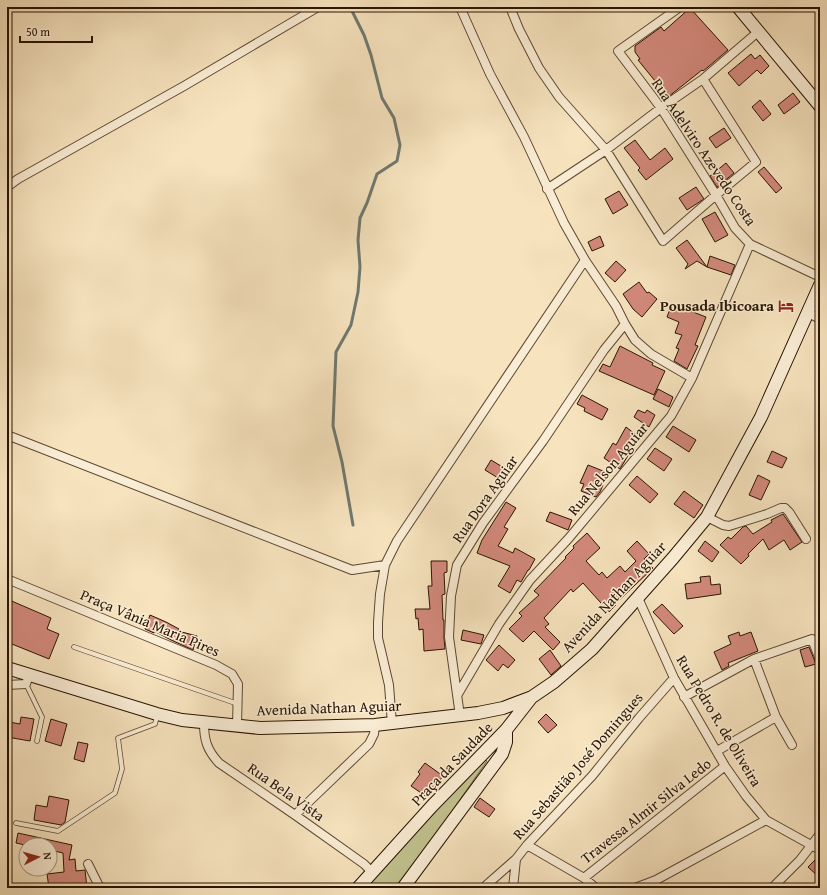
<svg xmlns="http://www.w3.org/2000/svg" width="827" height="895" font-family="'Gentium Book Plus',serif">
<rect width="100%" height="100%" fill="#f7e4bf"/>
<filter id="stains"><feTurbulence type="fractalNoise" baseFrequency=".005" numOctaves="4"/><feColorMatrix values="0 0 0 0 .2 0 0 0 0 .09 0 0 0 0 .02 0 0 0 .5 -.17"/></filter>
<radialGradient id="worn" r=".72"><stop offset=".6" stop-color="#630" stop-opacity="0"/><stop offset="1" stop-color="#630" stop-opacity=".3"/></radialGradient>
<path fill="#c2c28f" stroke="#756b48" d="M483,758L487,761L398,888H366Z"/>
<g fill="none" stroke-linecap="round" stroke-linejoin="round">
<path stroke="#6f7970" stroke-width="3" d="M350,7L364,35L371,55L382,98L394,118L400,145L397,161L377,174L367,203L360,218L358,240L360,267L358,292L351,325L336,352L333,426L342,462L353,525"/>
</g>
<path fill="#d3897c" stroke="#281401" d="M690,8L728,50L708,67L703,71L702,70L668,97L638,60L640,59L635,52V46L661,27L664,31Z
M751,54L755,59L760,55L769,66L761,74L757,70L739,86L728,73Z
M793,93L800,102L784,114L778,105Z
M760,100L771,114L763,121L752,107Z
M724,128L731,138L716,148L709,138Z
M635,140L650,160L665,148L673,159L646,180L638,170L640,168L624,148Z
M726,163L734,173L717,187L710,176Z
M764,167L782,188L776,193L758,172Z
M696,187L704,199L687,210L679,198Z
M619,191L628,205L613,214L605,199Z
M715,212L728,235L715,242L702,219Z
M600,236L604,246L592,251L588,242Z
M687,240L707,267L697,261L685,269L688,264L676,248Z
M710,256L735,265L731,275L707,267Z
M616,261L626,270L615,282L605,273Z
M639,282L647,293L649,292L657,299L642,317L633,309L623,294Z
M672,304L706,317L695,345L698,346L687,369L674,361L679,349L676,348L682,335L675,333L679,322L667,317Z
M620,346L653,363L652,365L665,371L654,395L599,371L603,364L610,367Z
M658,389L673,397L669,407L653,399Z
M582,395L608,409L602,420L584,411L585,408L577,404Z
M638,410L645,413L647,410L655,415L649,427L634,417Z
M673,426L696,440L689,452L666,437Z
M626,427L639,437L620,469L604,458L613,443L616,445Z
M655,448L672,459L664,471L647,459Z
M772,451L787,458L782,468L767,462Z
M491,460L509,471L503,481L485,470Z
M588,465L603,471L598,483L603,485L600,492L596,497L581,491L584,484L580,483Z
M758,475L770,481L761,500L749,495Z
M637,476L658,494L650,503L629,485Z
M684,491L703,505L694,518L674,504Z
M506,502L516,508L504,527L508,529L498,546L513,553L515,548L535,559L529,570H528L521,582L517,580L510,593L498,586L510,566L477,553L482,540Z
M550,512L572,520L568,530L546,521Z
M783,514L802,542L790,550L784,540L769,550L763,539L748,554L749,556L741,564L720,545L728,537L731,539L743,527L746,526L753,534L772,522L771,520Z
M587,533L600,548L586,561L599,575L602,572L607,578L620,566L625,572L636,561L627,551L637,541L649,554L644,559L653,568L615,604L616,605L609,612L583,583L573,592L571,589L544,618L549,624L545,627L560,642L553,650L534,631L523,642L509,629L522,616L519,613L539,595L534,591L566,558L565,557L574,548L573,546Z
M705,541L719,552L712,562L698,551Z
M431,561H447V572L444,573L445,594L442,595L443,620H444V638L445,649L424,651L423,629L419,630L418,618L416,619L415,609H430L428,586H432Z
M710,576L711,585L720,584L721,594L687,599L685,584L701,582L700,577Z
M7,599L51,618L47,629L59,634L49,659L7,642Z
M662,604L683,626L674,634L653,612Z
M150,615L166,622L179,629L178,631L197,636L193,650L171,640L154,631V633L145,629Z
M463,630L484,635L481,644L461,640Z
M739,632L740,636L751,632L758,651L728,663L729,666L722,670L714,652L731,644L728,636Z
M499,645L515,660L508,668L503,664L498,671L486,660Z
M809,647L816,664L805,667L800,650Z
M550,650L561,666L551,675L539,659Z
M546,714L557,725L548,733L538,722Z
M21,717L34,719L30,741L7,737L9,722L20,724Z
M51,719L67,724L61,746L45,741Z
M78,742L88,744L84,762L74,759Z
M425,763L443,776L427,797L411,786L420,774L418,772Z
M49,796L69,800L65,822L61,825L34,820L36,805L47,807Z
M480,798L495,809L489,817L474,807Z
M18,833L72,845L69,860L75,859L76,871L85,870L87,888H49L47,874L64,872L63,853L50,850V845H25L16,843Z
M815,860L820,865V878L808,867Z"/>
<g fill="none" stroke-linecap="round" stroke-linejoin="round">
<g stroke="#5c4830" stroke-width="5.5">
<path id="lane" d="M74,647L238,704
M26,684L42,717L37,741
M16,823L58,831L115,793L122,769L118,738L155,724L157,716"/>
</g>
<g stroke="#5c4830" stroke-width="10">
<path id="street" d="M460,7L490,74L524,137L564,223L585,260L616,306L625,324L635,340L651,354L692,378
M510,7L519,29L539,68L559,97L606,150L663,241L716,195L756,162L703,79
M680,7L618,51L661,108L716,195L735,228L750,244L820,277
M7,187L18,179L184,86L318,7
M547,189L606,150L661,108L703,79L759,31
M808,313L820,319
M7,435L352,570L385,565
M707,517L723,525L729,526L767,514L781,508H785L789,512L806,539
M7,579L216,665L232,674L238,684L237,726
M638,598L674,678L725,766L746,796L766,820L820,850
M754,659L776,717L792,745
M7,685L26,684L29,675
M458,694L499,624L530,580L569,538L671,416L692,378L750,244
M684,697L754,659L812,639L820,660
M460,716L449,637L451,596L457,565L483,523L543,441L604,350L625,324
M204,723C204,740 207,750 219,763L295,815L364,864L372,872
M392,724L389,685L378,638V622L380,594L385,565L397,541L585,260
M717,751L776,717
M295,815L369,744L374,734L375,725
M527,845L584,878L596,888
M88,864L100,888
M584,878L725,766
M483,888L516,859L527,845L592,776L639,718L674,678
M513,888L516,859
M635,888L656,880L766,820
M772,888L800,860L820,834"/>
</g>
<g stroke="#281401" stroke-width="14">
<path id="secondary" d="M738,7L820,106
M7,668L157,714L182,720L260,728L375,725L478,713L503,708L532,697L554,682L592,649L673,558L707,517L761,417L820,285
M358,888L432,806L506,730L531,698
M403,888L502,754L506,742V730"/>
</g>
<use href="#lane" stroke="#faedd5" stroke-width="4"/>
<use href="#street" stroke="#faedd5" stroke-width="8"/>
<use href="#secondary" stroke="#faedd5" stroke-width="12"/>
</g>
<defs>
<g id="hotel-bare" transform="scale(1.2)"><path d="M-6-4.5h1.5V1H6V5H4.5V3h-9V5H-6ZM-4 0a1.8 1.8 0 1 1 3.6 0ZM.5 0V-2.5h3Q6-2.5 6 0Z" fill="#8f2418" stroke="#faedd5" stroke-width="2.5" paint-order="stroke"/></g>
</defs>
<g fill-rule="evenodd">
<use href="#hotel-bare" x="786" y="306"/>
</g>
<g text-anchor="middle" stroke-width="3" stroke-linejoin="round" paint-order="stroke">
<g font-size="15" fill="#281401" stroke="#faedd5">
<text transform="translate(704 152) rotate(56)" y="5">Rua Adelviro Azevedo Costa</text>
<text transform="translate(608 469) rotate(-50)" y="5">Rua Nelson Aguiar</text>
<text transform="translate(485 499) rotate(-55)" y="5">Rua Dora Aguiar</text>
<text transform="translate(614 597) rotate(-47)" y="5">Avenida Nathan Aguiar</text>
<text transform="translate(150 623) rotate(23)" y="5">Praça Vânia Maria Pires</text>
<text transform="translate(329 708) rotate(-2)" y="5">Avenida Nathan Aguiar</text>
<text transform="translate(719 721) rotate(59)" y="5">Rua Pedro R. de Oliveira</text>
<text transform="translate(452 764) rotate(-46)" y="5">Praça da Saudade</text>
<text transform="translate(578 766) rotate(-49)" y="5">Rua Sebastião José Domingues</text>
<text transform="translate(286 792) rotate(35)" y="5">Rua Bela Vista</text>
<text transform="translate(646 811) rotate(-38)" y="5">Travessa Almir Silva Ledo</text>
</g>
<g font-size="15" font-weight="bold" fill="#281401" stroke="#faedd5" text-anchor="end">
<text x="774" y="311">Pousada Ibicoara</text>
</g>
</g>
<rect width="827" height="895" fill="none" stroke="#f7e4bf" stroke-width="24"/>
<rect x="8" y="8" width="811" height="879" fill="none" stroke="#281401" stroke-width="2"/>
<rect x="12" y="12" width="803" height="871" fill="none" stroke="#281401"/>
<g transform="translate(38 857) rotate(84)"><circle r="19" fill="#faedd5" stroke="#a69680"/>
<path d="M0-3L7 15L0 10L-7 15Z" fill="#8f2418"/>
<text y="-6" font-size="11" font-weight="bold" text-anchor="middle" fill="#281401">N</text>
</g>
<path d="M20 36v6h72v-6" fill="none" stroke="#281401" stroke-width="2"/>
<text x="26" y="36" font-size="12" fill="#281401" stroke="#faedd5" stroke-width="3" paint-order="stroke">50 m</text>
<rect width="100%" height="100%" filter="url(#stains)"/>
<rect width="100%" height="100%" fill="url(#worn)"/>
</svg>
